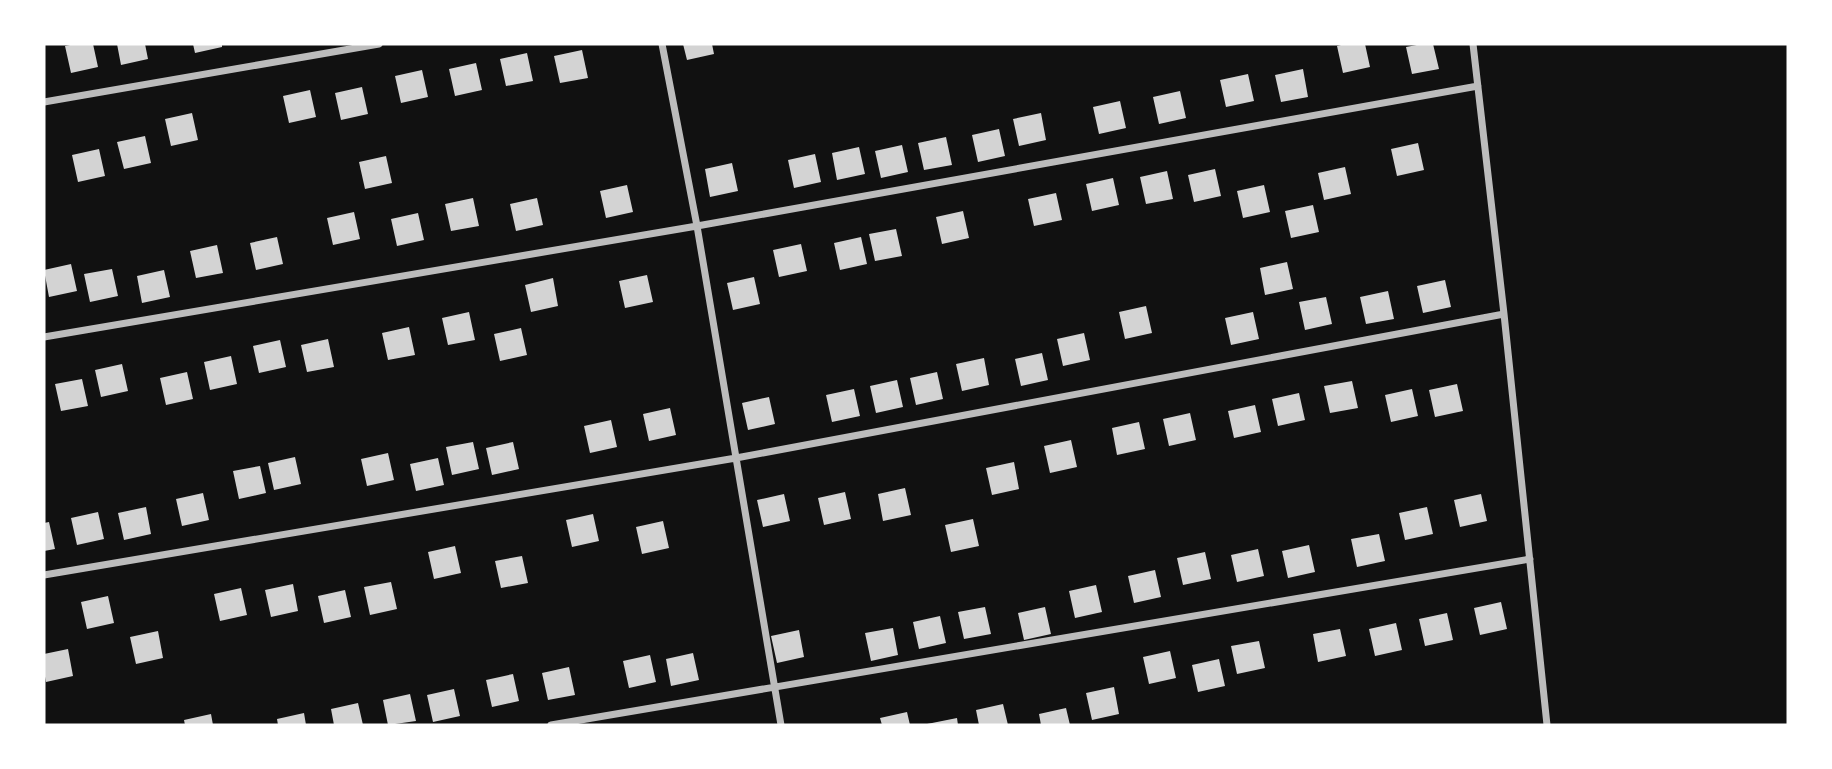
<svg xmlns="http://www.w3.org/2000/svg" width="1832" height="769" font-family="'DejaVu Sans',sans-serif">
<rect width="100%" height="100%" fill="#111"/>
<path fill="#d3d3d3" d="M75,44H93L98,67L71,73L65,46Z
M117,44H145L148,59L121,65Z
M193,44H222V47L195,53Z
M683,44H712L714,54L687,60Z
M1345,44H1365L1370,67L1343,73L1337,46Z
M1422,44H1433L1439,69L1412,74L1406,47Z
M582,50L588,78L560,83L554,56Z
M527,53L533,81L506,86L500,59Z
M476,63L482,90L455,96L449,69Z
M1303,69L1308,97L1281,102L1275,75Z
M422,70L428,97L401,103L395,76Z
M1248,74L1254,101L1226,107L1220,80Z
M362,87L368,114L341,120L335,93Z
M310,90L316,117L289,123L283,96Z
M1180,91L1186,118L1159,124L1153,97Z
M1120,101L1126,128L1099,134L1093,107Z
M192,113L198,140L171,146L165,119Z
M1041,113L1046,140L1019,146L1013,119Z
M999,129L1005,156L978,162L972,135Z
M145,136L151,163L124,169L117,142Z
M946,137L952,165L924,170L918,143Z
M1418,143L1424,170L1397,176L1391,149Z
M902,145L908,172L881,178L875,151Z
M859,147L865,174L837,180L832,153Z
M99,149L105,176L78,182L72,155Z
M815,154L821,182L794,188L788,160Z
M386,156L392,183L365,189L359,162Z
M732,163L738,191L710,197L705,169Z
M1345,167L1351,194L1324,200L1318,173Z
M1215,169L1221,196L1194,202L1188,175Z
M1167,171L1173,199L1146,204L1140,177Z
M1113,178L1119,205L1092,211L1086,184Z
M627,185L633,212L606,218L600,191Z
M1264,185L1270,212L1243,218L1237,191Z
M1056,193L1062,220L1034,226L1028,199Z
M473,198L479,226L451,231L445,204Z
M537,198L543,225L516,231L510,204Z
M1313,205L1319,232L1291,238L1285,211Z
M963,211L969,238L942,244L936,217Z
M354,212L360,239L333,245L327,218Z
M418,213L424,240L397,246L391,219Z
M896,229L902,256L875,261L869,234Z
M277,237L283,264L256,270L250,243Z
M861,237L867,264L840,270L834,243Z
M801,244L807,271L779,277L773,250Z
M217,245L223,273L196,278L190,251Z
M1287,262L1293,289L1265,295L1260,268Z
M71,264L77,291L49,297L44,270Z
M112,269L118,296L90,302L84,274Z
M164,270L170,297L142,303L137,276Z
M647,275L653,302L625,308L619,281Z
M754,277L760,304L733,310L727,283Z
M553,278L558,306L531,312L525,285Z
M1445,280L1451,307L1423,313L1417,286Z
M1388,291L1394,319L1366,324L1360,297Z
M1326,297L1332,324L1305,330L1299,302Z
M1146,306L1152,333L1125,339L1119,312Z
M469,312L475,340L448,345L442,318Z
M1253,312L1259,339L1231,345L1225,318Z
M409,327L415,355L388,360L382,333Z
M521,328L527,355L500,361L494,334Z
M1084,333L1090,360L1063,366L1057,339Z
M328,339L334,367L307,372L301,345Z
M280,340L286,367L259,373L253,346Z
M1042,353L1048,380L1021,386L1015,359Z
M231,356L237,384L210,390L204,362Z
M984,358L989,385L962,391L956,364Z
M122,364L128,391L101,397L95,370Z
M187,372L193,399L166,405L160,378Z
M937,372L943,399L916,405L910,378Z
M82,379L88,406L61,411L55,384Z
M897,380L903,407L876,413L870,386Z
M1352,381L1358,408L1330,413L1324,386Z
M1457,384L1463,411L1435,417L1429,390Z
M854,389L860,416L832,422L826,395Z
M1412,389L1418,416L1391,422L1385,395Z
M1299,393L1305,420L1278,426L1272,399Z
M769,397L775,424L748,430L742,403Z
M1255,405L1261,432L1234,438L1228,411Z
M670,408L676,435L649,441L643,414Z
M1190,413L1196,440L1169,446L1163,419Z
M611,420L617,447L590,453L584,426Z
M1139,422L1145,449L1117,455L1112,428Z
M1071,440L1077,467L1050,473L1044,446Z
M473,442L479,469L452,475L446,447Z
M513,442L519,469L492,475L486,448Z
M388,453L394,480L367,486L361,459Z
M295,457L301,484L274,490L268,463Z
M438,458L444,485L416,491L410,464Z
M1014,462L1019,489L992,495L986,468Z
M260,466L266,493L239,499L233,471Z
M905,488L911,515L883,521L878,494Z
M845,492L851,519L824,525L818,498Z
M203,493L209,520L182,526L176,499Z
M784,494L790,521L763,527L757,500Z
M1481,494L1487,521L1460,527L1454,500Z
M146,507L151,534L124,540L118,513Z
M1427,507L1433,534L1405,540L1399,513Z
M98,512L104,539L77,545L71,518Z
M593,514L599,541L572,547L566,520Z
M973,519L979,546L951,552L945,525Z
M663,521L669,548L642,554L636,527Z
M49,522L55,549L44,551V523Z
M1379,534L1385,561L1357,567L1351,539Z
M1309,545L1315,572L1288,578L1282,551Z
M455,546L461,573L434,579L428,552Z
M1258,549L1264,576L1237,582L1231,555Z
M1205,552L1211,579L1183,585L1177,558Z
M522,556L528,583L501,588L495,561Z
M1155,570L1161,597L1134,603L1128,576Z
M391,582L397,609L370,615L364,587Z
M293,584L298,611L271,617L265,590Z
M1096,585L1102,612L1075,618L1069,591Z
M241,588L247,615L220,621L214,594Z
M345,590L351,617L324,623L318,596Z
M108,596L114,623L87,629L81,602Z
M1501,602L1507,629L1480,635L1474,608Z
M985,607L991,634L964,639L958,612Z
M1045,607L1051,634L1024,640L1018,613Z
M1447,613L1453,640L1425,646L1419,619Z
M940,616L946,643L919,649L913,622Z
M1396,623L1402,650L1375,656L1369,629Z
M893,628L898,655L871,661L865,633Z
M1340,629L1346,656L1318,662L1313,634Z
M799,630L804,657L777,663L771,636Z
M158,631L163,658L136,664L130,637Z
M1259,641L1265,668L1237,674L1231,646Z
M68,649L73,676L46,682L44,671V654Z
M1170,651L1176,678L1149,684L1143,657Z
M693,653L699,680L671,686L666,659Z
M650,655L656,682L629,688L623,661Z
M1219,659L1225,686L1198,692L1192,665Z
M569,667L575,695L548,700L542,673Z
M513,674L519,701L492,707L486,680Z
M1114,687L1119,714L1092,720L1086,693Z
M454,689L460,716L433,722L427,695Z
M410,694L416,721L388,725L383,700Z
M358,703L363,725H334L331,709Z
M1003,704L1008,725H979L976,710Z
M1066,708L1070,725H1041L1039,714Z
M907,712L910,725H882L880,718Z
M304,713L306,725H278L277,719Z
M211,714L213,725H185L184,720Z
M957,718L958,725H927V724Z"/>
<g fill="none" stroke-linecap="round" stroke-linejoin="round">
<path stroke="#bcbcbc" stroke-width="7" d="M662,44L697,226L781,725
M1473,44L1504,314L1547,725
M44,102L379,44
M44,337L697,226L1478,86
M44,575L736,458L1504,314
M551,725L1530,559"/>
</g>
<rect width="1832" height="769" fill="none" stroke="#ffffff" stroke-width="91"/>
</svg>
